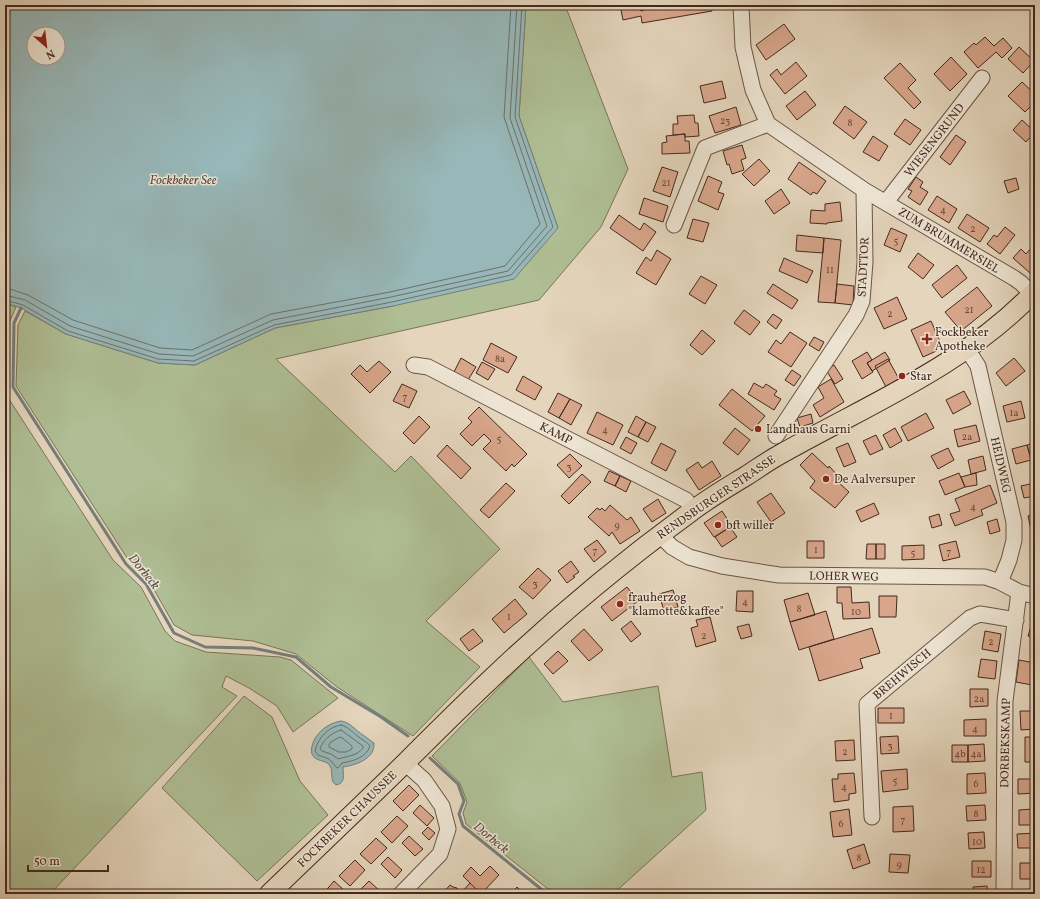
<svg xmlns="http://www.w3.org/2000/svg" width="1040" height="899" font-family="Vollkorn,serif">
<rect width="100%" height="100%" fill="#e4d5bc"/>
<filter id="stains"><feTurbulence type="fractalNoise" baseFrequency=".005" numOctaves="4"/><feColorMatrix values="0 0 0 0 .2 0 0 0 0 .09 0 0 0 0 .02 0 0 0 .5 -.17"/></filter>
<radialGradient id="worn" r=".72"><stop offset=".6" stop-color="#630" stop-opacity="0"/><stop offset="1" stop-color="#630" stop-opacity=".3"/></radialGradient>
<path fill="#afbe94" stroke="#7a7458" d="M526,5H569L567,10L628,169L601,227L539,300L276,359L395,472L411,456L500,549L426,621L480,667L413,736L337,687L296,654L253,641L192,635L174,625L148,579L127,558L16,386L18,325L25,311L66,334L158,363L195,365L275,328L393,306L558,228L519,116Z
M5,303L16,307L9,323L5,373Z
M5,393L113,560L141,587L165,631L175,641L206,652L280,657L291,660L338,698L293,732L277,706L249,688L226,676L222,687L237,696L50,894H5Z
M529,657L563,702L658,686L672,777L702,772L706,810L613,894H582L548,889L466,824L463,813L467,802L460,783L432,756Z
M244,696L272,717L300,781L328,815L257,881L162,788Z"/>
<path fill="#97b7b8" stroke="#767e7a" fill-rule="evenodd" d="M5,5H526L519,116L558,228L514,279L393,306L275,328L195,365L158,363L66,334L21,308L5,303ZM34,34H58V58H34Z
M341,721C350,722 356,731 363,735C367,738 370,740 374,743C375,759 356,765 343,767C343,775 346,783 336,785C329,780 334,773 330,766C327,760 319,762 314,757C311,754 311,750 312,746C315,733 328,723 341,721Z"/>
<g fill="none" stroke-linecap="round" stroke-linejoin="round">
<path stroke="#6e706a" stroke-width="1" d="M5,289H10L28,295L73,320L160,348L192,350L271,314L390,292L505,266L540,224L504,117L511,5
M5,295L25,300L70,326L159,354L193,356L273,320L391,297L508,271L547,226L510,118L517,5
M5,300L23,305L68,331L158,359L194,361L274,325L392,302L511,275L553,227L515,117L522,5
M341,725C349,727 354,734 360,738C364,741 367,742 370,746C366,758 353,761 342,763L338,768H337L332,762L329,759L318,755L315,751C318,738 328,727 341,725Z
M341,730L363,746V748C357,756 347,756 338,759L331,754L322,751L320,749C323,740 331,733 341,730Z
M338,738L341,737L352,746V749L346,752H339L329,747V745L330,743Z"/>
<path stroke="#767e7a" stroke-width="3" d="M21,308L14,323L13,387L126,564L146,584L174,633L205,647L253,648L296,657L331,687L381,717L408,736
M430,758L458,784L464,801L459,814L463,826L546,893L556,894"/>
</g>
<path fill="#d8a68b" stroke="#44291d" d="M620,5H640L641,11L644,10L643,5H711L712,11L642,23L641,16L623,20Z
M784,24L795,39L766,60L756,45Z
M985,37L994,46L1003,38L1012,48L1002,58L996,52L978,68L964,52L974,43L976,45Z
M1019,47L1034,61L1023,73L1008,59Z
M951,57L967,74L950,91L934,74Z
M796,62L807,76L785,94L770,75L777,69L781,75Z
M900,63L916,80L908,88L921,102L914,109L884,78Z
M722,81L726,98L704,103L700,86Z
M1022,82L1035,94V102L1025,112L1008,96Z
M805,91L816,105L797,120L786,106Z
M845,106L867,122L854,139L833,123Z
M736,107L741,125L715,133L709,116Z
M694,115L695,123H698L699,136L685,137V134L673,135V124H678L677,116Z
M905,119L921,130L910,145L894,134Z
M1022,120L1035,132L1026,142L1013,130Z
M685,134V141H689L690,153L662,154V143L667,142L666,136Z
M956,135L966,142L950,165L940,157Z
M873,136L888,146L879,161L863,152Z
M742,145L746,158L741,160L744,170L732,174L729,164L727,165L723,151Z
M759,159L770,171L754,186L742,174Z
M799,162L826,181L817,194L813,192L811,195L788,179Z
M662,167L678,172L670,197L653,191Z
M708,176L722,182L718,192L724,194L718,210L698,201Z
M916,177L923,182L920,187L928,192L920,205L908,197L912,191L908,189Z
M1016,178L1019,189L1008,193L1004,181Z
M781,189L790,203L774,214L765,201Z
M937,196L957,209L949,223L928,210Z
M644,198L668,206L663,222L639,214Z
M840,202L842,221L827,223V224L810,223L811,210L825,211V204Z
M967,214L989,228L980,242L958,228Z
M619,215L640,230L644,223L656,232L643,251L610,228Z
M693,219L709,223L703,242L687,238Z
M1005,227L1015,235L1000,254L987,244L994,235L997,237Z
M891,228L907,235L900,252L884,245Z
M797,235L824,238L823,253L796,251Z
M824,238L841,240L835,303L818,302Z
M1031,248L1035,251V268L1030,273L1013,258L1021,249L1026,254Z
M657,250L671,259L656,285L636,273L646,257L651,261Z
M918,253L934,265L923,279L908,267Z
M784,258L813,271L807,283L779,271Z
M957,265L967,278L942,298L932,285Z
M701,276L717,285L705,304L689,294Z
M773,284L798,300L792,309L767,293Z
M837,284L854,286L853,305L835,303Z
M977,287L992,306L961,331L945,312Z
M897,297L907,319L884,329L874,308Z
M744,310L760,322L750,335L734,323Z
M773,314L782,320L776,329L767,322Z
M931,321L943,348L923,357L911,330Z
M702,330L715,341L702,355L690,345Z
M790,332L807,343L791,367L768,352L776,340L781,344Z
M814,337L824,342L819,351L809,345Z
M491,343L517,357L508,373L483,360Z
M867,352L872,360L867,363L873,372L862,379L852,361Z
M885,352L890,360L872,371L867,363Z
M461,358L476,367L468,380L454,372Z
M1014,358L1025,371L1006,386L996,373Z
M888,359L899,379L886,387L875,366Z
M379,361L391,372L370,393L351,374L360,365L367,372Z
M482,362L495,369L488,380L476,373Z
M834,365L843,379L835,384L826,370Z
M792,370L801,376L794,386L785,380Z
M523,376L542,387L535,400L516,390Z
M831,379L844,402L820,417L813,405L824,398L818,387Z
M754,383L763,388L766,384L777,391L774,395L781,399L774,410L748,394Z
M402,384L417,391L409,408L393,401Z
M732,389L765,416L752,431L719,405Z
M964,391L971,404L953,414L946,400Z
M558,393L570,399L559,418L548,412Z
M570,399L582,405L571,425L559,418Z
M1021,401L1025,418L1007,422L1003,406Z
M479,407L527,454L514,467L512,464L506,471L483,449L491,441L484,434L472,446L460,434L472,422L468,418Z
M597,412L623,425L613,445L587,433Z
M926,413L934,428L908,441L901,427Z
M811,414L813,423L800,427L797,418Z
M419,416L430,427L414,444L403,433Z
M636,416L646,422L638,437L628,432Z
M646,422L656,427L648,442L638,437Z
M976,425L980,441L958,447L954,430Z
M735,428L750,440L738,455L723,443Z
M895,428L902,441L890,448L883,435Z
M876,435L883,449L870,455L863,441Z
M626,437L637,443L631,454L620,448Z
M661,443L676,451L666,471L651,463Z
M848,443L856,462L844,467L836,448Z
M1035,443V453L1030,454L1027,445Z
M447,445L471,468L461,479L437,456Z
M1027,445L1031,460L1016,464L1012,449Z
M948,448L954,460L938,469L931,456Z
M812,453L828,468L829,466L840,478L837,481L849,492L835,508L810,488L815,481L800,465Z
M570,454L582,466L569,478L557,465Z
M983,456L986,470L971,474L968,460Z
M712,461L721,476L699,490L686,470L698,462L702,468Z
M609,471L620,476L615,486L604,481Z
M959,473L965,487L945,495L939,481Z
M976,473L977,485L965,487L961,477Z
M582,474L591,482L569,504L561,496Z
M620,476L631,481L626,492L615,486Z
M1035,479V496L1024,498L1021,486L1034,483L1033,480Z
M506,483L515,491L489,518L480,510Z
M990,485L997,503L981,510L983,515L955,526L950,514L960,511L955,499Z
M771,493L785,513L771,522L757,502Z
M658,499L666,513L652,522L643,509Z
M874,503L879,514L861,522L856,511Z
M610,505L627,520L631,517L640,531L620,544L612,532L609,536L588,517L597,508L600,510L602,508L605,511Z
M722,511L732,526L714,537L704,523Z
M939,514L942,525L932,528L929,517Z
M1035,514V529L1031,530L1028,516Z
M997,519L1000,531L990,534L987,522Z
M730,527L737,537L722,547L715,537Z
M597,540L606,552L594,562L584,549Z
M807,541H824V558H807Z
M956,541L960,557L943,561L939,545Z
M867,544H876V559H866Z
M876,544H885V559H876Z
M924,545V559L902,560V546Z
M571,561L579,572L573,576L575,577L567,583L558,571Z
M538,568L551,580L533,599L519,587Z
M627,587L638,601L612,621L601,607Z
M837,587H851L852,603L869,602L870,618L843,619L842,603H837Z
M673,590L678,607L664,611L659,594Z
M737,591H753V612L736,611Z
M808,593L815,615L790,622L784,600Z
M879,596H897L896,617H879Z
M515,599L527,614L504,633L492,619Z
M826,611L834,639L799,650L790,622Z
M710,617L716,641L696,647L691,628L698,626L696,620Z
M1033,620H1035V638L1028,636Z
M631,621L641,634L631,642L621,629Z
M749,624L752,636L741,639L737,627Z
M872,628L880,653L860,659L863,668L819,681L809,647Z
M473,629L483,641L469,651L460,639Z
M584,629L603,650L589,661L571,641Z
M985,631L1001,634L998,652L982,649Z
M558,651L568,661L553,674L544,664Z
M981,659L997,661L995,679L978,677Z
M1019,660L1035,663L1032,685L1016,682Z
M970,689H988V706L970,707Z
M878,708H904V723H878Z
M1020,711H1032V716H1035V729L1021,730Z
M986,719V736H964V720Z
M898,736L899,753L881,754L880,737Z
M1025,737H1035V762H1025Z
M854,740L855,760L836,761L835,741Z
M984,744L985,761L968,762V745Z
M952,745H968V762H952Z
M907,769L908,789L883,792L881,771Z
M854,773L856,793L849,794V800L834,802L832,779H838V774Z
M985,773L986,793L967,794V774Z
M1018,779H1035V793L1018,794Z
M409,785L419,795L403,811L393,801Z
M420,805L434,818L427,826L413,813Z
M985,805L986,820L967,821L966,806Z
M913,806L914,831L893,832V807Z
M849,809L852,835L833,837L830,812Z
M1033,809V825H1019V810Z
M397,816L408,826L392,843L381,832Z
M428,827L435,833L429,840L422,833Z
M984,832L985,848L969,849L968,833Z
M1035,833V848H1018L1017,834Z
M409,836L423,849L415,856L402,843Z
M376,838L387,848L371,864L360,854Z
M864,844L870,863L853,869L847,850Z
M890,854L910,855L908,873L889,872Z
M388,857L402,870L395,878L381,864Z
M355,860L365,870L350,886L339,876Z
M972,861H991V877H972Z
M1020,863H1035V879H1020Z
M490,866L499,875L481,894L463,876L471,867L480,876Z
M334,881L345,891L342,894H323Z
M369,881L381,892L379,894H367L361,889Z
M470,883L481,894H460Z
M450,885L453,887L457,888L460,894H443V893Z
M987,886L988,894H974L973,887Z
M517,887L524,894H511Z"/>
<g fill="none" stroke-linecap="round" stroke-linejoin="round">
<g stroke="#6c5445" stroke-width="17">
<path id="minor" d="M741,5L743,47L753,90L768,124L864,190L1014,278L1021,283L1032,294
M886,202L982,78
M674,225L705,148L768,124
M967,349L978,366L1014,522V540L1009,560L1000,582
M414,365L428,367L686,500L693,510
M776,436L856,315L862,301L865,262L864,190
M660,535L672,547L689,557L722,566L779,575L985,577L1000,582L1019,592L1035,596
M872,817L867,704L970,618L980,614L1016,620
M401,894L440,854L448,829L442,806L424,780L405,763
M1004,894L1005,701L1019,592"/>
</g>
<g stroke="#44291d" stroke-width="21">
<path id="major" d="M269,894C314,851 359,808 404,764C433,735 462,706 492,678C555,618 622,562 692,511C709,498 728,487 746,476C757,469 768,461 779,455C867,405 964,366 1035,291"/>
</g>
<use href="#minor" stroke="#ede4d3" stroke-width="15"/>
<use href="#major" stroke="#e4d5bc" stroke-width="19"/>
</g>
<g fill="#8f2418" stroke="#ede4d3" stroke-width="1.5">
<path d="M925 333h4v4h4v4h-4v4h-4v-4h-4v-4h4z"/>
<circle cx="902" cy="376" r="4"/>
<circle cx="758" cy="429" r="4"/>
<circle cx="826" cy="479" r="4"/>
<circle cx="718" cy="525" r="4"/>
<circle cx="620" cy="604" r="4"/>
</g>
<g text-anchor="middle" stroke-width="3" stroke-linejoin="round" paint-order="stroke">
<g font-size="10" fill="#694838">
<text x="725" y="124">23</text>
<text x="850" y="126">8</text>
<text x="666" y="186">21</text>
<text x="943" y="213">4</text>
<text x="973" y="232">2</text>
<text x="896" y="244">5</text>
<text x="830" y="273">11</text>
<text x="969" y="313">21</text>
<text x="890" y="317">2</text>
<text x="500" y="362">8a</text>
<text x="405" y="400">7</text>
<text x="1014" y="416">1a</text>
<text x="605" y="433">4</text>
<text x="967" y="440">2a</text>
<text x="499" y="442">5</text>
<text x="569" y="470">3</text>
<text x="973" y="510">4</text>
<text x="617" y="529">9</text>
<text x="816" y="553">1</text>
<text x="595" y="554">7</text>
<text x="949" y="555">7</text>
<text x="913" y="556">5</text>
<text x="535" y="587">3</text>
<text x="745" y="605">4</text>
<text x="799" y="612">8</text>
<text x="856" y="615">10</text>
<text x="509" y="620">1</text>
<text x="704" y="639">2</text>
<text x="991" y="645">2</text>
<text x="979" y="702">2a</text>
<text x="891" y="719">1</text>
<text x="975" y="732">4</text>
<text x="890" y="749">3</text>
<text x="845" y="755">2</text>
<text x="960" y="757">4b</text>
<text x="976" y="757">4a</text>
<text x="895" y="784">5</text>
<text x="976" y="787">6</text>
<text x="844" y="790">4</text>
<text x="976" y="817">8</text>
<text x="903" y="823">7</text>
<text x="841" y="827">6</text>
<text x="977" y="845">10</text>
<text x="859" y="861">8</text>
<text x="899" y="868">9</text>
<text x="981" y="873">12</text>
</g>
<g font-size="12" fill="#44291d" stroke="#ede4d3">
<text transform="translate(934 140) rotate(-52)" y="4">WIESENGRUND</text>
<text transform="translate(949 240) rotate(31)" y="4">ZUM BRUMMERSIEL</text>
<text transform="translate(863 267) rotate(-87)" y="4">STADTTOR</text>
<text transform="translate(556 433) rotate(27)" y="4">KAMP</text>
<text transform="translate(1001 465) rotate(77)" y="4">HEIDWEG</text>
<text transform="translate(716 497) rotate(-34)" y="4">RENDSBURGER STRASSE</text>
<text transform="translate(844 576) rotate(1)" y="4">LOHER WEG</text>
<text transform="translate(902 674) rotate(-40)" y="4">BREHWISCH</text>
<text transform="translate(1005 743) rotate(-89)" y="4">DORBEKSKAMP</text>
<text transform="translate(347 819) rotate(-44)" y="4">FOCKBEKER CHAUSSEE</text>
</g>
<g font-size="12" fill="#44291d" stroke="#ede4d3" text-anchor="start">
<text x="935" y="336">Fockbeker<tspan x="935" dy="14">Apotheke</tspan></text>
<text x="910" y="380">Star</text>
<text x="766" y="433">Landhaus Garni</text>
<text x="834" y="483">De Aalversuper</text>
<text x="726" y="529">bft willer</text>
<text x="628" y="601">frauherzog<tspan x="628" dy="14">"klamotte&amp;kaffee"</tspan></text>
</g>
<g font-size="13" font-style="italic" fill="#594c44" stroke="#ede4d3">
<text x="183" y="184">Fockbeker See</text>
<text transform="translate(145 571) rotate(51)" y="5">Dorbeck</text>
<text transform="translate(492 837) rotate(39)" y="5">Dorbeck</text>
</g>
</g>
<rect width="1040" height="899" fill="none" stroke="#e4d5bc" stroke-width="20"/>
<rect x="6" y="6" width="1028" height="887" fill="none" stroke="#44291d" stroke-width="2"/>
<rect x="10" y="10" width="1020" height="879" fill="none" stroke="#44291d"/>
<g transform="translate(46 46) rotate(152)"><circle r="19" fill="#ede4d3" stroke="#a9998a"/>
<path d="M0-3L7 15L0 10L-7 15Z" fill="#8f2418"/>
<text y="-6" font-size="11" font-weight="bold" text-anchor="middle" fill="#44291d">N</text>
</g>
<path d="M28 865v6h80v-6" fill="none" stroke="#44291d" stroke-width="2"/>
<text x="34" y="865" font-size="12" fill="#44291d" stroke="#ede4d3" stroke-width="3" paint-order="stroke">50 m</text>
<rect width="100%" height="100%" filter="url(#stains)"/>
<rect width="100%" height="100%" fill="url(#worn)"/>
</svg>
